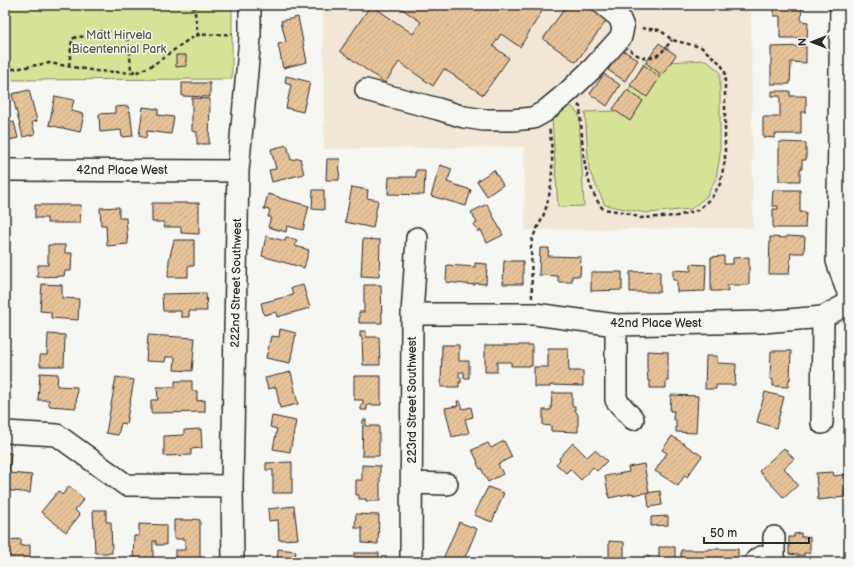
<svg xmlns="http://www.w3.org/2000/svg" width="854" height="567" font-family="'Balsamiq Sans',sans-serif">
<defs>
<pattern id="building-hatch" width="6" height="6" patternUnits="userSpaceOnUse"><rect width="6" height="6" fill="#e8c399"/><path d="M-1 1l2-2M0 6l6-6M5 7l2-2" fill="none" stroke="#c7a884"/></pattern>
</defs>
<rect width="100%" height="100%" fill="#f6f6f2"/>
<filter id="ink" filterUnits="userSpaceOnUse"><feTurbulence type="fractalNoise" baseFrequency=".025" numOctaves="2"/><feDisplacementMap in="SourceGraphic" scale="8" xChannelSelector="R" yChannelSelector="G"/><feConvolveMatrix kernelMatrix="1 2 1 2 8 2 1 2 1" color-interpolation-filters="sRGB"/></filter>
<g filter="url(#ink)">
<path fill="#f2e7d7" d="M323,5H751L753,228L525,230L524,147L324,149Z"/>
<path fill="#d5e396" stroke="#808760" d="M5,5H232V79L5,80Z
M706,60L720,72V156L716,178L707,196L691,209L646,213L605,205L589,170L585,112L616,111L644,63Z
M567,102L579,114L584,206L558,207L552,119Z"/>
<path fill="url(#building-hatch)" stroke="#2b2b2b" d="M371,5L413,34L421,22L396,5H540L544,8L520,47L501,34L493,46L509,58L483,95L444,69L433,86L399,62L385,83L340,51Z
M567,5H585L607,20L576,62L543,39Z
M774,5H802L801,21L808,22L807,38H780V16H774Z
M298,17L307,62L283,68L278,44L286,42L281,21Z
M659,43L676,55L662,75L646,63Z
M806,46V63L791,62L790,84H771V47Z
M621,49L638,60L625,81L608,70Z
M176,55H186V66L176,67Z
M644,65L660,77L647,97L630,85Z
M604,74L620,85L607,106L590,94Z
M286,76L310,82L303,112L286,108L291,85L285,83Z
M182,83H210V97L182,96Z
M29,90L37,121L32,122L35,134L23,137L12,94Z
M627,90L643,101L630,121L613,109Z
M772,91H790V96H806V112H801V134H775V138L763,137V117H780V96H772Z
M55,96L74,100L71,111L84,114L80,132L49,125Z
M192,98L210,99L209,144H197V132L192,131Z
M128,106L129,112L130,111L133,136L122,137L121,130L100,132L99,114L115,113V107Z
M143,107L158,109V115L174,117L171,134L147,131L146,138L139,136Z
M14,122L18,138L5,141V124Z
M779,142L806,143V160H802V169H800V181H779Z
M287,145L291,160L300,158L304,174L272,182L269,170L276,169L271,149Z
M327,159H340L339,180H326Z
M440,165L452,169L447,182L471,190L466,206L431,196Z
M416,170H425L424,195L388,194L389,177H416Z
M494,170L503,185L487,196L477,181Z
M352,187L368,190L367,198L378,200L373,228L345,222Z
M313,190H324V210L312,209Z
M773,190H800V212H806L805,228H773V209H778V206H772Z
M268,194L279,197V198L309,206L303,230L287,226L286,232L268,227L271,217H268L270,210L264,209Z
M152,203H199V234L181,233V227H164V222H152Z
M487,204L503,235L487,243L481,230L478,232L474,224L477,223L471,212Z
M35,205H81L80,223H47V218H35Z
M119,207V218H126L128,244L107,246L106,225H101L100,208Z
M266,236L285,241L286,237L297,240L295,246L309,250L304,268L262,256Z
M786,236L805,237L804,253H791L789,274H769L770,237L786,238Z
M363,239L380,240L379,277L361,276Z
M174,240H194V266H188V277H168L169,260Z
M48,245H65V253H72L71,271H65L64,276L37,277L38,265H48Z
M540,248H549L548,256L581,257L580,276H572V282H558V276L539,275Z
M724,256V264H733V258L749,257V285H727L728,291H711V257Z
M504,261H523V284H503Z
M475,263L487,264L486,284L475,283V285L446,282L447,265L475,267Z
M691,264L706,265L705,291L677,292V280H673V270L691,271Z
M660,271V292H630V272Z
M591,272H622V290L591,291Z
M42,284L62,285V298L79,299L78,320L51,318V312L40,311Z
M303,285L310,308L277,317L276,312L264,315L261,303L293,295L291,288Z
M364,285H381L382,323H359V312H364Z
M206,293L207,311H189V317H181V311H163L162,294Z
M280,329L296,333L290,363L266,358L271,336L279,337Z
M360,331H366V337H379L380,365H363L362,337H360Z
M48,334L65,335L64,366H40V355H47Z
M148,335L195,338L192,371L174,370L175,357H166L165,362L146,361Z
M442,345H459V361H469V378H464V372H459V377H461V383L459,382V387H441Z
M485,345H532V366H511V362H497V372H485Z
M548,348H568L569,371H583V386L550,385V387H534V367H548Z
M647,351L668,352V381H666V388H650V381H648L647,368Z
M771,351H791L790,380L789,379L788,387L773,386V380L770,379Z
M706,356H717V363L736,364L735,385H716V389H705Z
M291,372L298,404L280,408L276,387L268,389L265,378Z
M40,373L58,374L57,386L77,387L76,408L49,406V400H38Z
M354,376H381V405H367V410H361V404H363V400H354Z
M116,377L134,380L126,424L121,423L118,435L106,433Z
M175,381H192V391H197V401L205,400V412L151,413V400H158L157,387H175Z
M765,392L784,397L776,428L757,422Z
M552,393H572V406H575V410L578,415V432L551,431V426L543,425V410H551Z
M671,395L698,396L696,433L676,432V420L673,419L674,411H670Z
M457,401H460L463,409L471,407L473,417L465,419L469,433L452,437L445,408L458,406Z
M272,416L296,421L290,452L273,449L277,429L270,427Z
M363,420H366V426H379V456H362Z
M201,429L202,448L191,449V455L164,456V436L184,435V430Z
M672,436L702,456L687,477L685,475L678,486L655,471L667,453L662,450Z
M504,441L512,457L498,464L503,474L488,482L481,468L480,469L477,463L478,462L472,450L488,443L491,448Z
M573,443L587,457L595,450L607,461L597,471L593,467L581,480L570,469L566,473L556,464L560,460L559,458Z
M784,448L794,459L784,468L798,485L784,498L759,471Z
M5,453H11L9,473L32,475L30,493L5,490Z
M292,462V493H273V470H266V463Z
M644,464L649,492L633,495V493L609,498L605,476L629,472L628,467Z
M362,465L380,466V501H366V499H359V495H356V480H362Z
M833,472L834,476L849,474V490H844V497L818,500L816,473Z
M69,486L84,499L75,510L80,515L66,532L41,512L58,491L62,495Z
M488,487L504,493L492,522L474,515Z
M660,491L662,505L649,507L647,493Z
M294,506L298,539L279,540L278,520L269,521L268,509Z
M93,510H106V522H111L112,553H95Z
M356,514L379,515L378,544L362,543V528H355Z
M668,516V525L651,526V517Z
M194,519L200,520V562H175V550H185V539H174V520H193Z
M459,522L477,529L463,562H444L442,561Z
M139,524L166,525V545H156V541H153V562L133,561L134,536H139Z
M801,533V537H810V553H804V556L789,554V537H794V534Z
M21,539V546L30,545V562H5V540Z
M609,541L624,542V558H609Z
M659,547H675V562H633L634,559H641L644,556H648L651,559H659Z
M278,549L296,551L294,562H277Z
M709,549H738V562H681V550H709Z
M354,553H379L378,562H354Z"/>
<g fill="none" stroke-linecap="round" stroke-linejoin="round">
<g stroke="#2b2b2b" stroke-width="24">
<path id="minor" d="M841,5L837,261L845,285L849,294
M366,90L438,109L464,117L484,120H512L533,118L544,112L568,92L593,68L621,37L623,27L619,17L604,5
M5,170L238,171
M412,314H535L616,325L763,322L823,317L849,303
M616,325V400L633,419
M822,423L823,317
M5,432L57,435L126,485L232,486
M412,483L447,484
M233,562L232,486L238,171L250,38V5
M411,562L412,314L417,238
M755,562C759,555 767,556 774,556V537"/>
</g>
<path stroke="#2b2b2b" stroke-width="2.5" stroke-dasharray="4 3" stroke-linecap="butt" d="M194,5L198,35
M630,50C638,57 650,61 659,54C664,51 668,44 672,40
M69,66L72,39C79,35 87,38 94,35C97,34 100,31 103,31C107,30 119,35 125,36L129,43L131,70L135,72
M5,69H14L49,63L96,71L135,73L153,65L188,40L198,35L233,34
M578,105L580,107C583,141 581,181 603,209L624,212L641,218L677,216L698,210L712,197L720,184L725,160V71L720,63L701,47L672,40L660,30L639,28
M532,298L531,244C533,235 538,227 542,219C554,189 554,158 549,127"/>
<use href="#minor" stroke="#f6f6f2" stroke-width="21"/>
</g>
</g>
<g text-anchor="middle" stroke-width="3" stroke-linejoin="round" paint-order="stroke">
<g font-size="12" fill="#565946" stroke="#f6f6f2">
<text x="119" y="39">Matt Hirvela<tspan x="119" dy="14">Bicentennial Park</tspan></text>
</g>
<g font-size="12" fill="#2b2b2b" stroke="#f6f6f2">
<text x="122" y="174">42nd Place West</text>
<text transform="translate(236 283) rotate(-89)" y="4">222nd Street Southwest</text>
<text x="656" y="327">42nd Place West</text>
<text transform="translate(412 400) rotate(-90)" y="4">223rd Street Southwest</text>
</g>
</g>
<rect width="854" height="567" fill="none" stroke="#f6f6f2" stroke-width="20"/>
<rect x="10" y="10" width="834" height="547" fill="none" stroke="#2b2b2b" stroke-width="1.5" filter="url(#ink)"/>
<g transform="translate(812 42) rotate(270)" stroke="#f6f6f2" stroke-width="3" paint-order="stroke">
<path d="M0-3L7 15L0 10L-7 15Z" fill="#2b2b2b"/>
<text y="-6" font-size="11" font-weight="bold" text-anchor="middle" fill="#2b2b2b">N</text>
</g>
<path d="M704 537v6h105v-6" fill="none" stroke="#2b2b2b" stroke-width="2"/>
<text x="710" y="537" font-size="12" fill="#2b2b2b" stroke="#f6f6f2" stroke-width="3" paint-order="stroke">50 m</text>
</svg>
